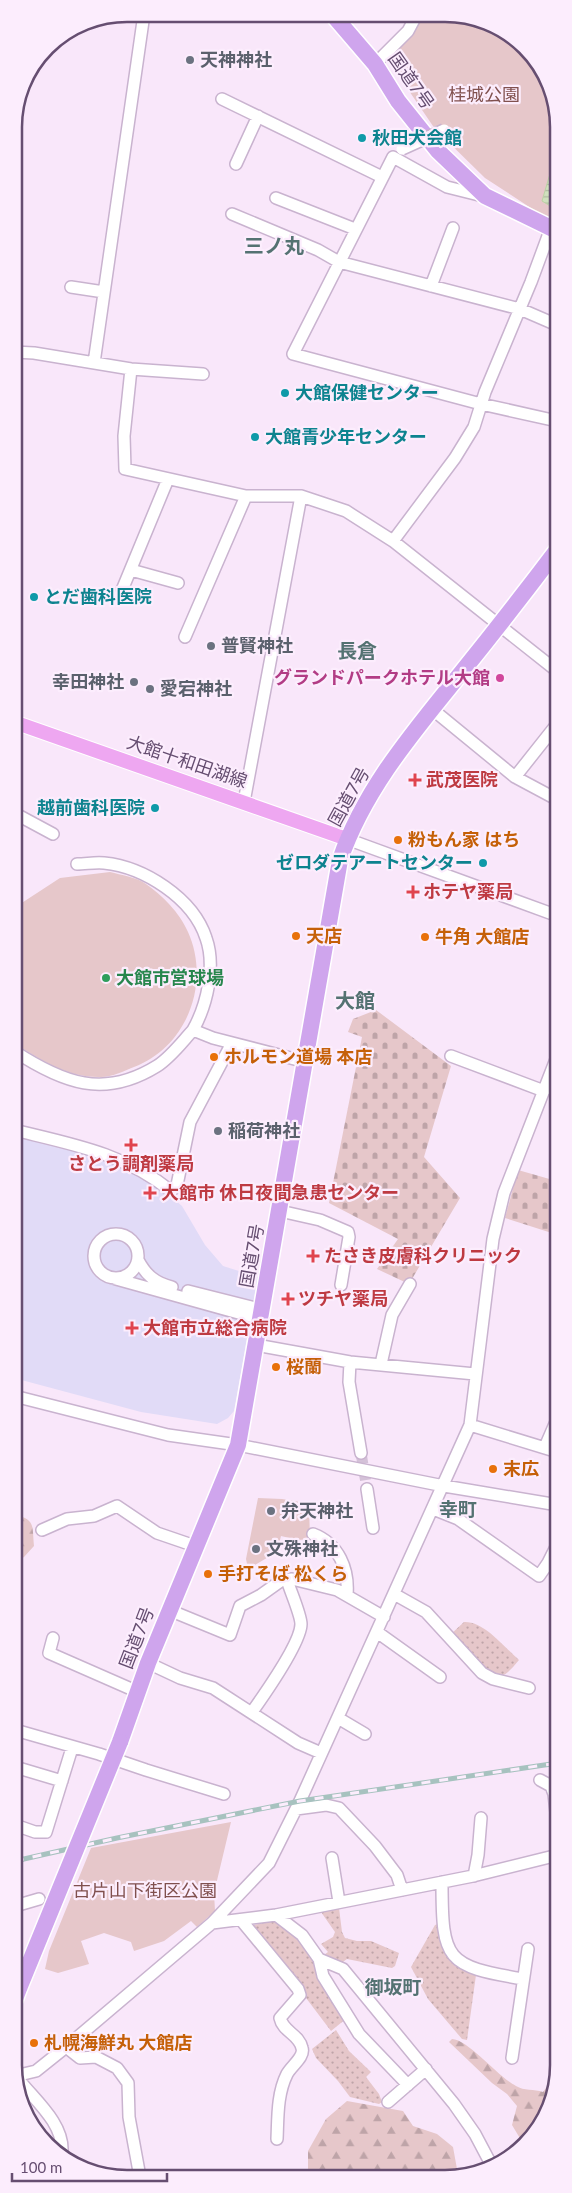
<svg xmlns="http://www.w3.org/2000/svg" width="572" height="2193" font-family="Lato,'Noto Sans JP',sans-serif">
<defs>
<pattern id="grass-dots" width="8" height="8" patternUnits="userSpaceOnUse" patternTransform="scale(1.25)"><rect width="8" height="8" fill="#e6c7ca"/><path d="M2 2h.1M6 6h.1" fill="none" stroke="#bea4a8" stroke-width="1.8" stroke-linecap="round"/></pattern>
<pattern id="forest-firs" width="22" height="20" patternUnits="userSpaceOnUse" patternTransform="scale(1.25)"><rect width="22" height="20" fill="#e6c7ca"/><path d="M5 1l3.5 6h-7zM16 11l3.5 6h-7z" fill="#bea4a8"/></pattern>
<pattern id="cemetery-stones" width="16" height="16" patternUnits="userSpaceOnUse" patternTransform="scale(1.25)"><rect width="16" height="16" fill="#e6c7ca"/><path d="M2 7V4a2 2 0 0 1 4 0v3zM10 15v-3a2 2 0 0 1 4 0v3z" fill="#bea4a8"/></pattern>
<pattern id="water-rules" width="6" height="5" patternUnits="userSpaceOnUse" patternTransform="scale(1.25)"><rect width="6" height="5" fill="#d0e1be"/><path d="M0 2.5h6" fill="none" stroke="#adb99f"/></pattern>
</defs>
<rect width="100%" height="100%" fill="#f9e7fa"/>
<path fill="#e1dbf7" d="M14,1135L108,1157L153,1182L182,1206L205,1245L223,1266L258,1277L234,1411L228,1418L217,1424L141,1412L14,1378Z"/>
<path fill="url(#grass-dots)" d="M464,1622C484,1621 504,1647 519,1660C511,1669 505,1679 492,1676L450,1635Z
M339,1908L342,1932L345,1938L357,1941H371L399,1953L395,1966L392,1968L347,1959L340,1964L321,1957L328,1952L321,1944L333,1937L335,1932L321,1912Z
M277,1920L300,1938L320,1975L347,2018L331,2031L253,1928L254,1925Z
M438,1924C441,1948 453,1966 476,1975L467,2040L462,2039L428,1999L411,1967L435,1925Z
M558,1961V2068H552L551,2063L556,2022L553,1989Z
M336,2030L349,2051L371,2072L366,2077L379,2094L382,2102L379,2104L350,2097L338,2081L316,2058L312,2049Z"/>
<path fill="url(#forest-firs)" d="M15,1515C36,1519 32,1527 34,1546L24,1557L15,1563Z
M452,2039C469,2040 498,2077 516,2086C524,2091 534,2089 543,2092L558,2072L530,2141L524,2145L512,2125L517,2106L507,2094L492,2083L449,2042Z
M347,2101L403,2111L413,2126L437,2134L453,2147L457,2169L455,2178H308V2151L326,2119Z"/>
<path fill="url(#cemetery-stones)" d="M376,1010L451,1066L424,1157L460,1198L409,1284L377,1269L398,1239L329,1203L362,1037L348,1032L353,1019Z
M518,1170L553,1180L555,1176L558,1178V1235L505,1218Z"/>
<path fill="#e6c7ca" d="M423,16H467L530,52L557,113V222L537,212L485,178L435,129L388,60Z
M110,872C121,875 136,877 146,884C162,895 180,913 188,932C211,983 187,1047 134,1067C124,1071 112,1077 101,1077C68,1078 41,1060 14,1043V908L60,878Z
M258,1498L282,1499L306,1503L309,1507L310,1539L298,1540L281,1536L277,1552L248,1569L246,1559Z
M231,1822L214,1893L215,1911L197,1927L191,1921L164,1941L134,1951L131,1942L104,1933L81,1941L89,1964L58,1973L45,1969L49,1951L91,1848Z"/>
<path fill="url(#water-rules)" stroke="#bcd2a5" d="M557,150V210L542,201Z"/>
<g fill="none" stroke-linecap="round" stroke-linejoin="round">
<path stroke="#d4c1d8" stroke-width="11" stroke-dasharray="11 5.5" stroke-linecap="butt" d="M361,1453L367,1489"/>
<g stroke="#c9b3cf" stroke-width="14">
<path id="minor" d="M375,64L408,31L416,16
M222,99L382,177
M236,164L258,116
M483,196L447,187L393,157L293,354L481,404L557,421
M276,198L355,229
M232,214L318,250L339,262L520,309L557,325
M431,286L453,228
M71,287L104,292
M14,352L34,353L131,369L203,374
M94,363L144,14
M131,369L124,436L125,469L246,496H301L346,511L393,541L557,671
M393,541L455,458L474,427L485,392L531,282L551,228
M131,570L178,583
M120,595L168,479
M185,637L246,496
M432,709L515,777L558,800
M515,777L557,724
M244,802L301,496
M14,813L53,834
M347,839L558,916
M77,864C86,864 95,862 104,863C144,867 193,898 206,938C216,966 207,1005 193,1030
M14,1051C63,1083 104,1099 157,1066C171,1057 182,1042 193,1030L213,1038L306,1062
M451,1056L544,1091
M14,1130C71,1144 124,1153 171,1191L177,1185L190,1122L232,1043
M280,1211L320,1220L348,1232L349,1237L341,1285
M94 1256a22 22 0 1 1 44 0a22 22 0 1 1-44 0Z
M557,1238H558
M138,1260C146,1275 155,1283 172,1287
M116,1279L260,1319
M188,1291L263,1310
M256,1345L350,1362L475,1374
M350,1362L349,1382L361,1453
M381,1364L392,1315L410,1284
M14,1396L168,1435L238,1445L444,1486L558,1505
M470,1425L558,1452
M545,1447L558,1417
M367,1489L373,1528
M433,1509L458,1519L539,1576L548,1563L558,1543
M42,1530L67,1519L94,1516L117,1506L157,1533L195,1546
M313,1534C339,1544 349,1569 347,1595
M394,1594L426,1612L482,1673L493,1679L529,1688
M169,1610L230,1635L240,1606L261,1595L282,1580L292,1579L337,1590L384,1617
M377,1632L440,1677
M53,1638L49,1653L138,1692
M148,1663L180,1678L213,1688L298,1743L321,1753
M252,1712C264,1695 301,1643 301,1624C301,1615 290,1590 287,1580
M338,1718L365,1734
M15,1730L99,1754L146,1770L224,1794
M15,1767L62,1781
M540,1780L551,1786L554,1794L558,1830
M296,1809L326,1805L339,1808L375,1846L397,1875L402,1890
M15,1825L35,1832H46L72,1748
M332,1858L339,1902
M474,1876L478,1855L481,1818
M442,1882C442,1961 446,1966 523,1979
M15,1906L39,1899
M276,1915L302,1935L319,1959L343,1969L454,2104L475,2134L493,2168
M241,1920L298,1989L300,1995L280,2018C283,2032 299,2034 302,2048C305,2057 291,2066 287,2074C277,2094 278,2117 277,2139
M212,1923L276,1915L473,1876L558,1855
M319,1959L323,1976L359,2034L408,2085
M66,2047L80,2058L96,2057L117,2068L128,2083L129,2117L140,2177
M512,2058L528,1949
M15,2076L36,2071L66,2047L212,1923L269,1863L300,1801L470,1425L493,1239L504,1193L558,1054
M16,2076C32,2098 64,2122 62,2152
M388,2102L426,2069"/>
</g>
<g stroke="#fff" stroke-width="16">
<path id="major" d="M14,722L347,839"/>
</g>
<g stroke="#fff" stroke-width="19">
<path id="highway" d="M333,15L375,64L398,101L438,151L485,196L557,231
M120,1742L148,1663L238,1445L340,860C364,789 415,730 461,673C494,632 526,591 557,550
M15,1999L20,1986"/>
</g>
<use href="#minor" stroke="#fff" stroke-width="11"/>
<use href="#major" stroke="#eea7f1" stroke-width="14"/>
<use href="#highway" stroke="#cfa5ed" stroke-width="16"/>
<g stroke="#a7c2bf" stroke-width="5">
<path id="rail" d="M15,1861L117,1838L300,1801L558,1763"/>
</g>
<use href="#rail" stroke="#fcedfd" stroke-width="3" stroke-dasharray="9" stroke-linecap="butt"/>
<g stroke="#c9b3cf" stroke-width="14" stroke-linecap="butt">
<path id="minor-bridge" d="M402,149L444,130"/>
</g>
<g stroke="#fff" stroke-width="19" stroke-linecap="butt">
<path id="highway-bridge" d="M20,1986L120,1742"/>
</g>
<use href="#minor-bridge" stroke="#fff" stroke-width="11"/>
<use href="#highway-bridge" stroke="#cfa5ed" stroke-width="16"/>
</g>
<g fill="#6b7280" stroke="#fcedfd" stroke-width="2">
<circle cx="190" cy="60" r="5"/>
<circle cx="211" cy="646" r="5"/>
<circle cx="134" cy="682" r="5"/>
<circle cx="150" cy="689" r="5"/>
<circle cx="218" cy="1131" r="5"/>
<circle cx="271" cy="1511" r="5"/>
<circle cx="256" cy="1549" r="5"/>
</g>
<g fill="#0f9aa8" stroke="#fcedfd" stroke-width="2">
<circle cx="362" cy="138" r="5"/>
<circle cx="285" cy="393" r="5"/>
<circle cx="255" cy="437" r="5"/>
<circle cx="34" cy="597" r="5"/>
<circle cx="155" cy="808" r="5"/>
<circle cx="483" cy="863" r="5"/>
</g>
<circle fill="#d1479c" stroke="#fcedfd" stroke-width="2" cx="500" cy="678" r="5"/>
<g fill="#e0444e" stroke="#fcedfd" stroke-width="2">
<path d="M412.5 772.5h5v5h5v5h-5v5h-5v-5h-5v-5h5z"/>
<path d="M410.5 884.5h5v5h5v5h-5v5h-5v-5h-5v-5h5z"/>
<path d="M128.5 1137.5h5v5h5v5h-5v5h-5v-5h-5v-5h5z"/>
<path d="M147.5 1185.5h5v5h5v5h-5v5h-5v-5h-5v-5h5z"/>
<path d="M310.5 1248.5h5v5h5v5h-5v5h-5v-5h-5v-5h5z"/>
<path d="M285.5 1291.5h5v5h5v5h-5v5h-5v-5h-5v-5h5z"/>
<path d="M129.5 1320.5h5v5h5v5h-5v5h-5v-5h-5v-5h5z"/>
</g>
<g fill="#e8710a" stroke="#fcedfd" stroke-width="2">
<circle cx="398" cy="840" r="5"/>
<circle cx="296" cy="936" r="5"/>
<circle cx="425" cy="937" r="5"/>
<circle cx="214" cy="1057" r="5"/>
<circle cx="276" cy="1367" r="5"/>
<circle cx="493" cy="1469" r="5"/>
<circle cx="208" cy="1574" r="5"/>
<circle cx="34" cy="2043" r="5"/>
</g>
<circle fill="#2e9e5b" stroke="#fcedfd" stroke-width="2" cx="106" cy="978" r="5"/>
<g text-anchor="middle" stroke-width="4.5" stroke-linejoin="round" paint-order="stroke">
<g font-size="18" font-weight="bold" fill="#5b616d" stroke="#fcedfd" text-anchor="start">
<text x="200" y="66">天神神社</text>
<text x="221" y="652">普賢神社</text>
<text x="124" y="688" text-anchor="end">幸田神社</text>
<text x="160" y="695">愛宕神社</text>
<text x="228" y="1137">稲荷神社</text>
<text x="281" y="1517">弁天神社</text>
<text x="266" y="1555">文殊神社</text>
</g>
<g font-size="18" fill="#664e71" stroke="#fcedfd">
<text transform="translate(411 81) rotate(55)" y="6">国道7号</text>
<text transform="translate(187 762) rotate(19)" y="6">大館十和田湖線</text>
<text transform="translate(349 797) rotate(-61)" y="6">国道7号</text>
<text transform="translate(252 1256) rotate(-80)" y="6">国道7号</text>
<text transform="translate(137 1638) rotate(-69)" y="6">国道7号</text>
</g>
<g font-size="18" fill="#80504e" stroke="#fcedfd">
<text x="484" y="101">桂城公園</text>
<text x="145" y="1897">古片山下街区公園</text>
</g>
<g font-size="18" font-weight="bold" fill="#0d838f" stroke="#fcedfd" text-anchor="start">
<text x="372" y="144">秋田犬会館</text>
<text x="295" y="399">大館保健センター</text>
<text x="265" y="443">大館青少年センター</text>
<text x="44" y="603">とだ歯科医院</text>
<text x="145" y="814" text-anchor="end">越前歯科医院</text>
<text x="473" y="869" text-anchor="end">ゼロダテアートセンター</text>
</g>
<g font-size="18" font-weight="bold" fill="#b23c85" stroke="#fcedfd" text-anchor="end">
<text x="490" y="684">グランドパークホテル大館</text>
</g>
<g font-size="18" font-weight="bold" fill="#be3a42" stroke="#fcedfd" text-anchor="start">
<text x="426" y="786">武茂医院</text>
<text x="423" y="898">ホテヤ薬局</text>
<text x="131" y="1170" text-anchor="middle">さとう調剤薬局</text>
<text x="161" y="1199">大館市 休日夜間急患センター</text>
<text x="324" y="1262">たさき皮膚科クリニック</text>
<text x="298" y="1305">ツチヤ薬局</text>
<text x="143" y="1334">大館市立総合病院</text>
</g>
<g font-size="18" font-weight="bold" fill="#c56008" stroke="#fcedfd" text-anchor="start">
<text x="408" y="846">粉もん家 はち</text>
<text x="306" y="942">天店</text>
<text x="435" y="943">牛角 大館店</text>
<text x="224" y="1063">ホルモン道場 本店</text>
<text x="286" y="1373">桜蘭</text>
<text x="503" y="1475">末広</text>
<text x="218" y="1580">手打そば 松くら</text>
<text x="44" y="2049">札幌海鮮丸 大館店</text>
</g>
<g font-size="18" font-weight="bold" fill="#27864d" stroke="#fcedfd" text-anchor="start">
<text x="116" y="984">大館市営球場</text>
</g>
<g font-size="19" font-weight="bold" fill="#547272" stroke="#fcedfd">
<text x="458" y="1516">幸町</text>
<text x="393" y="1994">御坂町</text>
</g>
<g font-size="20" font-weight="bold" fill="#547272" stroke="#fcedfd">
<text x="274" y="253">三ノ丸</text>
<text x="357" y="658">長倉</text>
<text x="355" y="1008">大館</text>
</g>
</g>
<path d="M0 0H572V2193H0ZM127 22H445A105 105 0 0 1 550 127V2065A105 105 0 0 1 445 2170H127A105 105 0 0 1 22 2065V127A105 105 0 0 1 127 22Z" fill="#fcedfd" fill-rule="evenodd"/>
<path fill="none" stroke="#664e71" stroke-width="2.5" d="M127 22H445A105 105 0 0 1 550 127V2065A105 105 0 0 1 445 2170H127A105 105 0 0 1 22 2065V127A105 105 0 0 1 127 22Z"/>
<path d="M12 2173v8h155v-8" fill="none" stroke="#664e71" stroke-width="2.5"/>
<text x="20" y="2173" font-size="15" fill="#664e71" stroke="#fcedfd" stroke-width="4" paint-order="stroke">100 m</text>
</svg>
